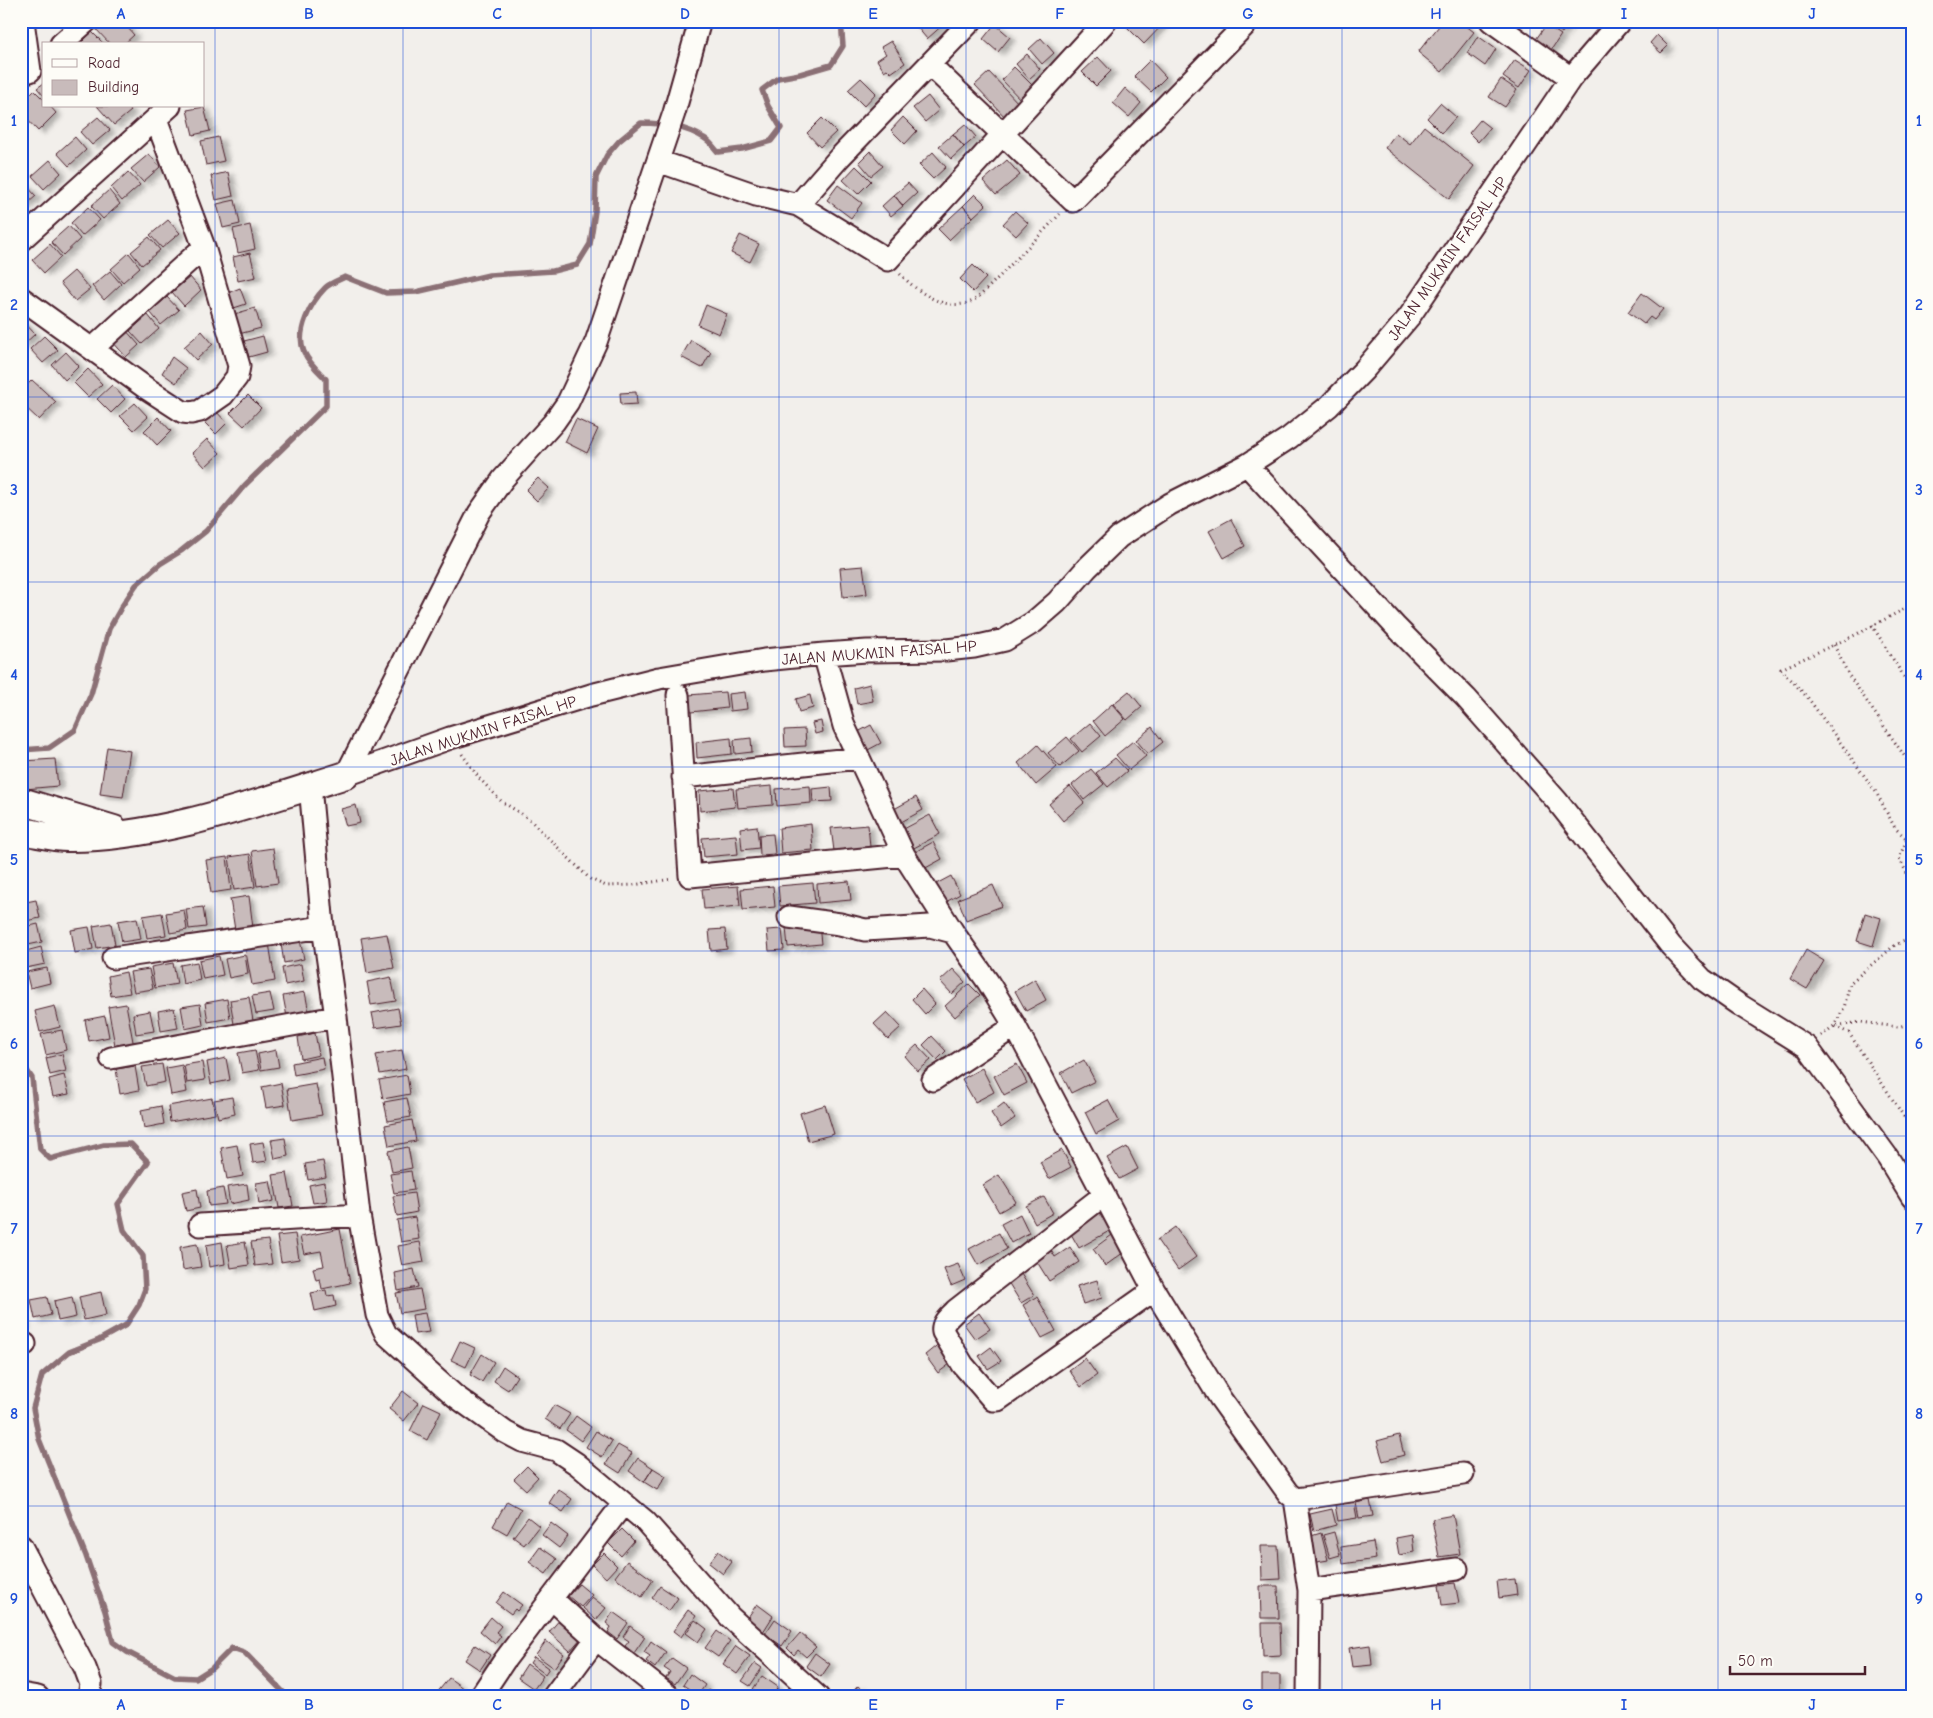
<svg xmlns="http://www.w3.org/2000/svg" width="1933" height="1718" font-family="'Comic Neue',sans-serif">
<defs>
<filter id="shadow"><feDropShadow dx="5.5" dy="3" stdDeviation="2.5" flood-color="#0004"/></filter>
</defs>
<rect width="100%" height="100%" fill="#f2efeb"/>
<filter id="ink" filterUnits="userSpaceOnUse"><feTurbulence type="fractalNoise" baseFrequency=".02" numOctaves="2"/><feDisplacementMap in="SourceGraphic" scale="10" xChannelSelector="R" yChannelSelector="G"/><feConvolveMatrix kernelMatrix="1 2 1 2 8 2 1 2 1" color-interpolation-filters="sRGB"/></filter>
<g filter="url(#ink)">
<g fill="none" stroke-linecap="round" stroke-linejoin="round">
<path stroke="#8b6f75" stroke-width="5.5" d="M21,750L49,748L75,730L91,694L109,629L122,606L136,585L160,564L181,551L206,531L245,485L326,406V379C318,371 309,363 304,352C295,332 311,302 325,288C330,283 339,280 345,277L386,293L416,292L489,275L553,271L577,265L590,244L595,211L596,177L607,155L619,141L641,123C663,123 685,126 704,138C710,141 714,148 718,152L742,149L771,141L781,128L768,106L762,90L778,78L800,74L831,65L843,46L841,21
M21,1038L26,1069L32,1078L40,1149L50,1159L104,1145L131,1144L148,1162L118,1204L124,1230L143,1256L145,1289L139,1305L126,1325L99,1340L69,1352L42,1375L33,1408L39,1439L86,1556L105,1611L113,1642L127,1652L175,1677L196,1678L212,1668L232,1648L244,1652L288,1697"/>
</g>
<path fill="#c8bbbb" stroke="#4a1f2b" filter="url(#shadow)" d="M102,21H122L134,35L124,44H110L95,28Z
M912,21H944L945,23L927,39Z
M1121,21H1166L1144,44Z
M1443,21H1460L1474,32L1442,72L1418,52Z
M1547,21H1570L1562,33Z
M995,24L1010,37L998,52L983,39Z
M1546,25L1561,35L1549,53L1534,42Z
M92,32L104,44H80Z
M1657,35L1668,46L1661,53L1650,43Z
M1478,36L1496,49L1485,66L1467,53Z
M1041,38L1054,53L1042,64L1029,49Z
M891,41L905,63L891,73L887,69L884,71L877,60L886,54L881,47Z
M1027,54L1040,69L1029,79L1016,64Z
M1098,57L1111,71L1096,86L1082,72Z
M1150,60L1166,77L1151,92L1134,76Z
M1515,60L1531,70L1519,88L1503,77Z
M1014,67L1035,88L1022,101L1002,80Z
M989,72L1020,105L1006,118L975,85Z
M861,78L876,93L864,106L848,90Z
M1501,79L1517,90L1505,107L1489,97Z
M44,83V96L37,88Z
M1125,88L1141,103L1129,117L1113,103Z
M34,90L44,100V106H50L56,113L38,131L21,113V103Z
M928,96L939,110L925,122L913,108Z
M1440,103L1456,117L1442,133L1427,118Z
M97,106H127L131,111L114,125Z
M204,107L210,131L193,135L187,110Z
M98,117L110,130L92,145L80,132Z
M903,117L917,131L905,144L891,130Z
M822,118L836,132L820,147L807,133Z
M1480,120L1490,128L1478,142L1469,133Z
M965,124L976,137L964,147L953,134Z
M1424,126L1474,166L1449,199L1385,148L1396,133L1410,144Z
M953,134L964,147L951,159L939,146Z
M75,137L86,150L69,166L57,153Z
M218,137L224,161L206,165L201,141Z
M870,151L883,166L871,176L859,162Z
M933,152L946,167L933,179L919,165Z
M149,154L160,167L143,182L131,169Z
M50,160L61,173L44,189L32,176Z
M1007,160L1020,175L996,195L983,181Z
M856,166L871,181L858,194L843,180Z
M128,172L140,185L122,201L111,188Z
M228,172L233,196L216,200L211,176Z
M24,183L36,196L21,209V185Z
M908,183L917,193L903,206L894,195Z
M838,185L862,203L851,218L827,200Z
M109,190L120,204L103,219L91,206Z
M975,194L986,205L973,217L963,206Z
M894,195L903,206L891,216L882,206Z
M235,200L240,224L223,228L217,204Z
M963,206L973,217L949,240L938,229Z
M88,207L100,220L82,236L71,223Z
M1015,211L1028,223L1016,236L1003,224Z
M168,220L180,233L162,248L150,235Z
M250,225L255,249L238,253L233,229Z
M69,226L80,239L63,255L51,242Z
M740,235L759,244L750,262L731,253Z
M149,237L160,250L142,265L131,252Z
M50,244L61,257L44,273L32,260Z
M129,253L140,267L123,282L111,269Z
M250,253L256,277L238,281L233,257Z
M973,265L986,278L973,292L960,279Z
M74,271L90,289L75,301L60,283Z
M110,271L121,284L104,300L92,286Z
M190,277L201,290L184,306L172,292Z
M240,288L246,304L231,309L225,294Z
M1642,293L1663,309L1654,320L1650,317L1644,324L1628,312Z
M167,297L179,310L161,325L150,312Z
M706,305L727,314L719,334L698,325Z
M255,308L261,328L239,334L234,314Z
M148,315L159,329L142,344L130,331Z
M22,320L35,334L21,347V321Z
M125,329L139,345L126,357L112,341Z
M202,331L213,344L196,360L184,347Z
M44,336L58,350L43,363L30,349Z
M263,336L267,352L249,357L244,341Z
M691,340L711,352L702,368L681,357Z
M66,352L79,366L65,380L52,365Z
M172,357L186,368L176,383L162,373Z
M88,369L102,384L88,397L74,383Z
M32,380L56,402L39,420L21,403V391Z
M112,385L125,399L111,413L97,399Z
M636,392L637,404L621,405L620,393Z
M248,395L261,408L244,426L230,413Z
M135,403L148,417L134,430L120,416Z
M215,410L227,423L216,434L203,421Z
M158,417L171,431L157,445L144,431Z
M576,419L598,429L587,453L565,442Z
M207,439L220,453L205,467L192,453Z
M538,478L549,488L537,501L526,490Z
M1231,519L1245,546L1224,558L1209,531Z
M863,566L867,594L843,597L840,568Z
M870,684L873,701L857,704L854,688Z
M1129,691L1142,707L1127,720L1113,704Z
M725,692L727,708L691,712L689,695Z
M745,692L747,709L730,711L728,694Z
M810,695L813,708L799,712L796,699Z
M1112,704L1125,719L1105,736L1093,721Z
M821,721L823,732L815,734L812,723Z
M1090,723L1101,736L1082,752L1071,739Z
M871,725L881,743L866,751L856,733Z
M1152,727L1163,742L1148,754L1136,740Z
M805,729L806,746L785,747L784,730Z
M1067,737L1079,751L1060,767L1048,753Z
M731,738L732,754L697,758L696,742Z
M751,738L752,752L735,754L734,740Z
M1133,741L1146,756L1129,770L1116,755Z
M1038,745L1057,767L1036,785L1018,763Z
M107,747L130,751L123,797L100,794Z
M1115,758L1127,771L1108,787L1096,773Z
M55,759L58,786L25,789L23,761Z
M1091,769L1104,784L1084,800L1072,785Z
M772,786L773,805L738,808L736,789Z
M810,786L811,803L777,806L776,789Z
M1070,786L1084,803L1063,821L1049,804Z
M831,787L832,801L813,802L812,789Z
M733,788L735,807L700,811L699,791Z
M916,797L923,810L892,827L885,814Z
M356,805L360,823L346,826L341,809Z
M930,815L940,834L910,850L900,831Z
M811,824L813,850L781,853L779,828Z
M868,825L870,847L834,851L831,828Z
M757,826L759,848L742,850L740,828Z
M773,834L775,854L760,855L759,835Z
M736,835L738,854L704,857L702,838Z
M933,842L942,859L922,870L913,853Z
M273,848L278,883L257,886L252,851Z
M250,854L255,887L234,890L229,857Z
M227,857L231,890L211,893L206,860Z
M951,876L960,894L946,902L936,884Z
M849,881L851,900L818,903L817,884Z
M813,883L815,903L780,906L778,886Z
M993,885L1002,906L966,920L958,899Z
M738,886L740,906L704,909L702,889Z
M773,886L775,907L743,910L741,889Z
M249,896L253,928L235,930L230,899Z
M36,900L40,918L21,922V903Z
M203,907L206,927L189,929L186,909Z
M184,910L187,930L170,933L166,913Z
M162,913L166,935L147,938L143,916Z
M1865,913L1881,918L1873,946L1857,941Z
M137,918L141,939L122,942L118,921Z
M111,923L115,945L97,948L93,926Z
M38,924L42,942L23,946L21,928Z
M819,925L821,944L788,947L786,928Z
M89,927L93,949L75,953L71,930Z
M725,929L727,949L711,951L709,930Z
M782,929L784,950L769,951L767,930Z
M387,934L394,968L367,973L361,938Z
M300,940L304,959L284,963L281,944Z
M269,943L275,981L252,985L245,947Z
M41,947L45,964L26,968L22,952Z
M1806,950L1824,961L1807,989L1790,979Z
M245,955L248,974L229,978L225,959Z
M219,956L223,975L203,979L199,960Z
M197,962L200,980L183,984L180,965Z
M173,963L177,984L155,988L151,967Z
M301,964L304,981L285,985L282,968Z
M47,968L50,983L30,988L26,972Z
M149,969L153,989L134,992L130,972Z
M953,969L965,982L952,994L940,981Z
M126,972L130,993L111,996L108,976Z
M391,977L396,1001L371,1005L367,982Z
M1035,979L1046,1000L1026,1011L1015,991Z
M969,984L980,995L955,1017L945,1006Z
M922,989L935,1004L925,1014L912,999Z
M305,992L309,1013L287,1017L283,996Z
M270,993L274,1011L256,1014L252,996Z
M249,997L253,1021L234,1024L230,1000Z
M227,999L230,1018L208,1022L205,1003Z
M126,1004L134,1047L116,1051L108,1007Z
M200,1004L203,1025L185,1029L181,1007Z
M55,1006L60,1027L40,1032L35,1011Z
M174,1008L178,1028L161,1031L158,1011Z
M398,1008L401,1024L375,1028L372,1013Z
M150,1011L154,1031L136,1034L133,1014Z
M887,1012L901,1027L888,1039L874,1024Z
M105,1016L109,1037L89,1041L85,1020Z
M62,1030L66,1050L46,1055L41,1034Z
M315,1033L319,1055L301,1059L298,1037Z
M932,1036L946,1051L937,1060L923,1045Z
M917,1045L931,1060L918,1071L905,1056Z
M255,1050L259,1070L242,1073L238,1053Z
M276,1050L279,1067L261,1070L258,1054Z
M402,1050L406,1069L380,1074L376,1055Z
M62,1054L66,1071L50,1075L46,1058Z
M322,1057L324,1069L294,1075L292,1063Z
M226,1058L230,1080L211,1084L207,1062Z
M1084,1060L1095,1081L1071,1093L1061,1073Z
M202,1062L205,1080L187,1083L184,1065Z
M162,1064L165,1082L146,1086L142,1067Z
M1017,1064L1027,1083L1004,1095L994,1076Z
M182,1065L187,1092L171,1095L166,1068Z
M135,1066L139,1090L120,1094L116,1069Z
M982,1068L994,1092L975,1102L962,1079Z
M64,1075L69,1094L53,1097L49,1079Z
M407,1075L410,1094L383,1099L379,1080Z
M281,1083L285,1105L266,1108L262,1087Z
M316,1084L322,1115L292,1120L287,1089Z
M232,1097L235,1114L218,1118L214,1100Z
M212,1098L215,1114L170,1122L168,1106Z
M407,1098L411,1117L388,1121L384,1102Z
M1108,1100L1119,1121L1096,1134L1085,1112Z
M1004,1103L1015,1118L1001,1128L991,1113Z
M825,1105L834,1134L808,1141L800,1113Z
M161,1106L164,1124L144,1128L141,1110Z
M412,1120L416,1141L389,1146L385,1125Z
M285,1138L288,1156L275,1159L271,1140Z
M263,1142L267,1161L253,1163L250,1144Z
M237,1145L243,1176L227,1179L221,1148Z
M408,1147L412,1168L392,1172L388,1151Z
M1127,1147L1138,1169L1119,1179L1107,1158Z
M1062,1150L1071,1167L1049,1179L1040,1162Z
M323,1161L326,1177L308,1180L305,1164Z
M411,1171L414,1190L394,1193L390,1174Z
M287,1173L293,1206L279,1208L273,1175Z
M999,1175L1016,1202L999,1212L983,1185Z
M270,1181L274,1201L259,1204L256,1183Z
M324,1182L327,1201L313,1203L309,1185Z
M247,1184L249,1200L230,1204L227,1187Z
M223,1188L226,1204L209,1206L207,1191Z
M197,1189L200,1208L186,1211L182,1192Z
M414,1193L417,1212L397,1216L393,1196Z
M1044,1197L1053,1213L1035,1223L1026,1206Z
M1100,1209L1111,1230L1079,1248L1067,1227Z
M1020,1214L1029,1233L1011,1243L1001,1224Z
M415,1217L419,1239L401,1242L397,1220Z
M1175,1227L1196,1257L1178,1270L1157,1240Z
M340,1229L350,1283L322,1289L320,1279L316,1280L313,1268L324,1266L321,1251L304,1254L300,1237Z
M999,1233L1007,1249L978,1265L969,1249Z
M295,1234L299,1259L281,1262L277,1236Z
M1112,1235L1124,1252L1105,1266L1093,1249Z
M268,1240L272,1264L255,1266L251,1242Z
M222,1242L225,1264L209,1267L206,1245Z
M245,1242L249,1265L231,1268L227,1245Z
M420,1242L424,1262L402,1266L398,1246Z
M197,1244L201,1267L183,1270L180,1247Z
M1049,1247L1055,1257L1070,1247L1079,1262L1049,1281L1034,1257Z
M958,1264L965,1280L951,1286L944,1269Z
M414,1269L418,1287L398,1291L395,1273Z
M1018,1269L1034,1295L1021,1303L1005,1277Z
M1097,1280L1102,1298L1083,1304L1077,1286Z
M420,1289L424,1309L400,1313L396,1293Z
M326,1290L327,1296L334,1295L336,1306L315,1311L311,1293Z
M101,1292L106,1315L84,1320L79,1297Z
M47,1297L51,1315L35,1319L31,1300Z
M72,1297L76,1317L58,1321L54,1301Z
M1037,1297L1056,1331L1042,1338L1023,1305Z
M21,1312L24,1326L21,1327Z
M425,1313L429,1332L415,1334L412,1315Z
M979,1313L990,1329L975,1339L964,1324Z
M460,1341L475,1348L466,1367L451,1360Z
M941,1342L955,1360L938,1373L925,1355Z
M991,1347L1001,1361L988,1369L979,1356Z
M482,1354L494,1362L482,1382L470,1375Z
M1085,1358L1097,1375L1081,1387L1069,1370Z
M503,1366L517,1376L508,1390L494,1381Z
M403,1391L418,1403L404,1421L389,1409Z
M424,1403L441,1411L427,1440L410,1431Z
M554,1405L570,1414L560,1429L545,1419Z
M576,1416L591,1427L581,1441L566,1430Z
M596,1431L612,1441L602,1457L586,1447Z
M1399,1435L1404,1455L1383,1461L1377,1441Z
M618,1445L632,1453L620,1473L606,1464Z
M638,1458L653,1468L644,1482L629,1471Z
M527,1466L538,1477L526,1490L514,1479Z
M653,1468L666,1476L657,1490L644,1482Z
M558,1489L572,1499L563,1512L549,1503Z
M1370,1500L1373,1516L1359,1518L1356,1503Z
M507,1501L521,1509L507,1534L493,1526Z
M1354,1502L1357,1518L1338,1521L1335,1505Z
M1332,1509L1336,1525L1314,1531L1310,1514Z
M1453,1515L1460,1554L1439,1557L1432,1519Z
M528,1517L539,1526L524,1545L513,1537Z
M551,1523L568,1536L559,1548L542,1535Z
M622,1529L634,1541L621,1556L608,1543Z
M1334,1532L1340,1555L1330,1558L1323,1535Z
M1321,1533L1328,1560L1317,1562L1311,1536Z
M1412,1535L1414,1552L1399,1555L1396,1538Z
M1373,1542L1376,1559L1343,1564L1341,1547Z
M1261,1546H1278L1280,1579L1262,1580Z
M540,1547L557,1559L546,1574L529,1562Z
M718,1551L732,1562L723,1574L709,1563Z
M604,1553L617,1566L606,1578L592,1565Z
M627,1561L653,1580L642,1597L615,1577Z
M1515,1579L1517,1595L1499,1598L1497,1581Z
M1455,1583L1459,1603L1442,1605L1439,1585Z
M579,1584L592,1595L581,1607L568,1596Z
M660,1586L678,1598L669,1611L652,1598Z
M1260,1586H1278L1279,1618H1261Z
M504,1592L522,1605L517,1611L515,1609L511,1614L496,1603Z
M592,1597L606,1608L596,1620L583,1608Z
M757,1604L773,1616L763,1632L746,1620Z
M688,1610L696,1616L681,1637L673,1631Z
M613,1612L628,1623L617,1639L608,1632L611,1627L606,1623Z
M491,1617L501,1626L496,1632L501,1636L495,1644L480,1631Z
M561,1618L582,1637L570,1651L549,1632Z
M775,1619L792,1631L782,1646L765,1634Z
M695,1620L707,1629L698,1642L686,1633Z
M1262,1623H1280L1281,1655L1263,1656Z
M630,1626L645,1637L634,1653L625,1646L629,1641L623,1637Z
M717,1631L730,1641L718,1657L705,1648Z
M800,1633L816,1647L806,1657L798,1650L794,1655L787,1648Z
M546,1641L564,1654L554,1668L536,1655Z
M651,1641L666,1652L655,1668L646,1661L650,1656L644,1652Z
M475,1645L490,1655L480,1670L465,1660Z
M1370,1645L1372,1665L1352,1667L1349,1648Z
M736,1646L750,1656L737,1674L723,1664Z
M815,1653L830,1664L821,1677L806,1666Z
M534,1657L549,1668L545,1674L530,1663Z
M672,1658L686,1668L675,1684L666,1678L670,1672L664,1668Z
M755,1663L762,1668L750,1686L742,1681Z
M527,1664L543,1676L534,1689L518,1678Z
M690,1674L705,1685L697,1697H689L685,1694L689,1689L683,1685Z
M1262,1675H1280V1693H1262Z
M762,1676L778,1687L772,1697H764L753,1689Z
M449,1678L467,1691L463,1697H440L436,1694Z
M858,1686L870,1697H848Z
M708,1690L718,1697H703Z"/>
<g fill="none" stroke-linecap="round" stroke-linejoin="round">
<g stroke="#4a1f2b" stroke-width="25">
<path id="minor" d="M23,21L30,71
M1491,21L1571,78
M61,44L87,21
M930,65L1073,201L1246,24L1247,21
M658,161L756,195L798,205L888,260L1106,21
M798,205L839,158L971,21
M21,240L170,106
M21,298L146,388L183,412L191,413L200,411L223,395L237,377L239,366L204,247L156,119
M92,349L204,247
M1247,465L1395,626L1466,698L1557,801L1671,946L1702,979L1738,1004L1807,1047L1888,1158L1912,1197
M824,654L844,726L859,758
M678,695L690,876L904,855
M346,775L450,738L591,695L659,678L764,660L824,654L867,651L946,650L974,647L1005,640L1034,622L1057,602L1087,568L1119,537L1170,504L1247,465L1289,438L1329,406L1364,370L1409,317L1571,78L1620,21
M346,775L479,513L503,479L554,422L568,402L596,342L674,113L700,21
M683,777L859,758L904,855L953,932
M310,786L323,927L336,1017L359,1215L377,1315L386,1334L455,1396L505,1432L522,1441L556,1450L577,1464L645,1521L730,1617L818,1697
M789,917L840,924L865,930L930,926L953,932L988,982L1015,1026L1154,1290L1220,1398L1288,1493L1295,1499L1304,1498L1463,1474
M113,958L323,927
M111,1058L336,1017
M933,1080L1015,1026
M1104,1195L956,1310C950,1317 941,1322 943,1332L963,1365L993,1400H998L1154,1290
M200,1225L359,1215
M21,1345L25,1344
M1295,1499L1309,1590L1308,1697
M21,1546L85,1668L91,1684L89,1697
M1309,1590L1457,1569
M552,1599L596,1639L670,1697
M21,1694L38,1697
M480,1697L504,1661L623,1504
M553,1697L596,1639"/>
</g>
<g stroke="#4a1f2b" stroke-width="30">
<path id="tertiary" d="M21,801L114,829
M21,831C36,833 52,838 67,838C158,839 259,802 346,775"/>
</g>
<path stroke="#4a1f2b" stroke-width="3" stroke-dasharray="1 4" stroke-linecap="butt" d="M900,274C917,291 944,312 970,302C979,299 992,283 999,277C1019,256 1040,235 1060,214
M1912,605L1855,635L1781,669L1808,698L1876,792L1895,828L1907,839L1899,858L1912,883
M1872,625L1912,690
M1834,645L1848,674L1912,767
M462,754L479,778L501,801L528,818L590,879L606,886L633,885L672,879
M1907,839L1912,830
M1912,1023L1898,1027L1861,1022L1834,1026L1849,1033L1912,1129
M1821,1036L1834,1026L1844,1008L1850,983L1895,945L1912,938
M1904,1117L1912,1116"/>
<use href="#minor" stroke="#fdfcf7" stroke-width="21"/>
<use href="#tertiary" stroke="#fdfcf7" stroke-width="26"/>
</g>
</g>
<path fill="none" stroke="#1d4ed8" stroke-width="1" stroke-opacity="0.55" d="M215,21V1697M403,21V1697M591,21V1697M779,21V1697M966,21V1697M1154,21V1697M1342,21V1697M1530,21V1697M1718,21V1697M21,212H1912M21,397H1912M21,582H1912M21,767H1912M21,951H1912M21,1136H1912M21,1321H1912M21,1506H1912"/>
<g text-anchor="middle" stroke-width="4.5" stroke-linejoin="round" paint-order="stroke">
<g font-size="16" fill="#4a1f2b" stroke="#fdfcf7">
<text transform="translate(1447 258) rotate(-55)" y="6">JALAN MUKMIN FAISAL HP</text>
<text transform="translate(879 652) rotate(-4)" y="6">JALAN MUKMIN FAISAL HP</text>
<text transform="translate(483 730) rotate(-18)" y="6">JALAN MUKMIN FAISAL HP</text>
</g>
</g>
<rect width="1933" height="1718" fill="none" stroke="#fdfcf7" stroke-width="55"/>
<rect x="42" y="42" width="162" height="65" fill="#fdfcf7" stroke="#b5a4a5"/>
<rect x="52" y="59" width="25" height="8" fill="#fdfcf7" stroke="#b5a4a5"/>
<text x="88" y="68" font-size="15" fill="#4a1f2b">Road</text>
<rect x="52" y="80" width="25" height="15" fill="#c8bbbb" stroke="#b5a4a5"/>
<text x="88" y="92" font-size="15" fill="#4a1f2b">Building</text>
<path d="M1730 1666v8h135v-8" fill="none" stroke="#4a1f2b" stroke-width="2.5"/>
<text x="1738" y="1666" font-size="15" fill="#4a1f2b" stroke="#fdfcf7" stroke-width="4" paint-order="stroke">50 m</text>
<rect x="28" y="28" width="1878" height="1662" fill="none" stroke="#1d4ed8" stroke-width="2"/>
<g font-size="16" text-anchor="middle" font-weight="bold" fill="#1d4ed8">
<text x="121" y="19">A</text>
<text x="309" y="19">B</text>
<text x="497" y="19">C</text>
<text x="685" y="19">D</text>
<text x="873" y="19">E</text>
<text x="1060" y="19">F</text>
<text x="1248" y="19">G</text>
<text x="1436" y="19">H</text>
<text x="1624" y="19">I</text>
<text x="1812" y="19">J</text>
<text x="14" y="126">1</text>
<text x="1919" y="126">1</text>
<text x="14" y="310">2</text>
<text x="1919" y="310">2</text>
<text x="14" y="495">3</text>
<text x="1919" y="495">3</text>
<text x="14" y="680">4</text>
<text x="1919" y="680">4</text>
<text x="14" y="865">5</text>
<text x="1919" y="865">5</text>
<text x="14" y="1049">6</text>
<text x="1919" y="1049">6</text>
<text x="14" y="1234">7</text>
<text x="1919" y="1234">7</text>
<text x="14" y="1419">8</text>
<text x="1919" y="1419">8</text>
<text x="14" y="1604">9</text>
<text x="1919" y="1604">9</text>
<text x="121" y="1710">A</text>
<text x="309" y="1710">B</text>
<text x="497" y="1710">C</text>
<text x="685" y="1710">D</text>
<text x="873" y="1710">E</text>
<text x="1060" y="1710">F</text>
<text x="1248" y="1710">G</text>
<text x="1436" y="1710">H</text>
<text x="1624" y="1710">I</text>
<text x="1812" y="1710">J</text>
</g>
</svg>
